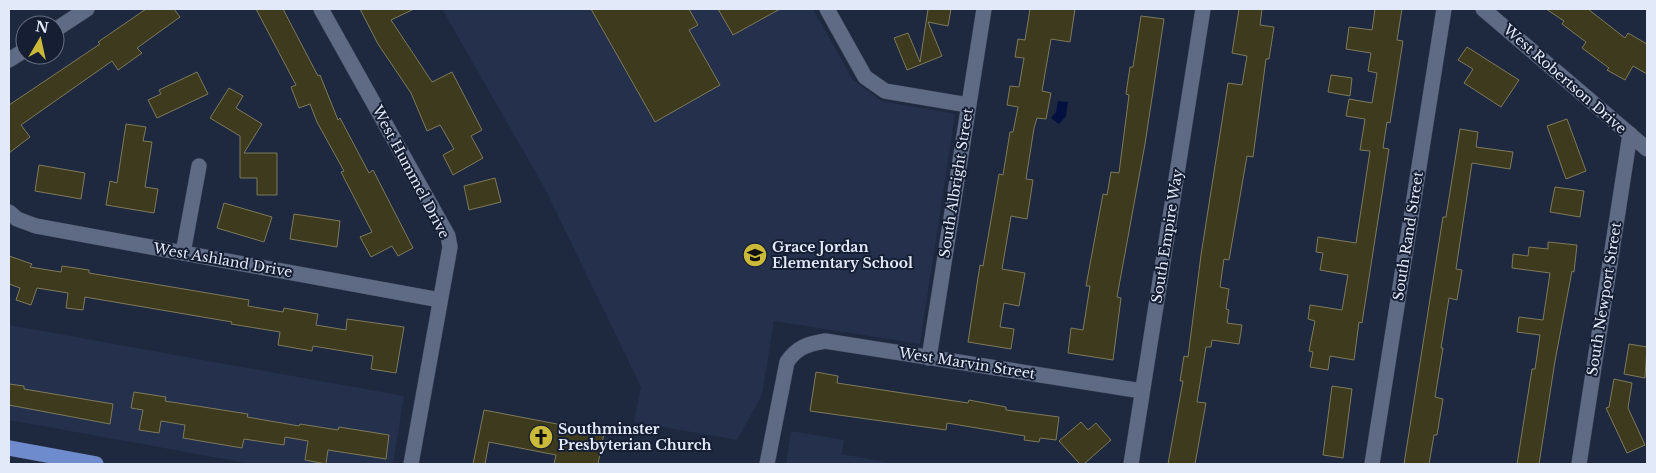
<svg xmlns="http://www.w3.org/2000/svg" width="1656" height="473" font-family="'Libre Baskerville',serif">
<rect width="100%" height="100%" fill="#1e283e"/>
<path fill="#24304c" d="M442,9H813L853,80L882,101L955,114L920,344L774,321L762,395L737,440L634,422L641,387L545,189Z
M9,325L404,396L393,464H252L9,420Z
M791,431L844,440L842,454L896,464H786Z"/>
<path fill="#04103f" d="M1058,101L1068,102L1066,116L1059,124L1051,118L1056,112Z"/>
<path fill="#3d3a1e" stroke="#7d7a5c" d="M146,9H174L180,17L137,48L142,53L118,70L112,61L21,125L30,137L9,153V105L100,44L98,42Z
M256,9H283L318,76L320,75L338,120L340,118L369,173L373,170L413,248L398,256L392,246L371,257L360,237L372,232L341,172L344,171L317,122L310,104L299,108L291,87L296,85Z
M360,9H414L391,20L432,82L452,72L482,130L471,136L483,158L453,175L443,155L454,149L440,125L427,131L411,93L378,44Z
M591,9H689L698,25L689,30L720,85L655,122Z
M718,9H780L733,35Z
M928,9H951L948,26L928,22L942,56L907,70L894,38L908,33L920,62Z
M1030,9H1075L1070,42L1051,39L1042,91L1051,93L1046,119L1037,118L1034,128L1026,179L1033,180L1027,219L1011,216L1002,269L1025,273L1019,306L1004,303L1000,327L1014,329L1011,349L968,342L980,265L983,266L999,174L1003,175L1010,132H1013L1018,107L1007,105L1010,86L1019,87L1024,58L1015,57L1018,39L1025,40Z
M1239,9H1262L1260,25L1274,27L1269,59H1266L1253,157L1247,156L1229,260L1224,259L1220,287L1229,289L1226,309L1229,310L1227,323L1242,325L1239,344L1212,340L1211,347H1206L1197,402L1206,403L1195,464H1168L1183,381H1180L1184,356L1188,357L1201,255L1228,83L1242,85L1247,56L1232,53Z
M1375,9H1402L1397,40L1403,41L1390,123L1387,122L1383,148L1389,149L1362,323L1359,322L1354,360L1330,356L1328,370L1310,367L1313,352L1309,351L1315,321L1308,319L1310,305L1342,310L1348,275L1320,270L1323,253L1316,252L1318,237L1356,243L1370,151L1360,150L1365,119L1346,116L1349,99L1372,103L1377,73L1368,71L1371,53L1346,49L1349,27L1372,30Z
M1546,9H1588L1625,38L1628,33L1647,44V74L1633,66L1625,80L1607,70L1609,68L1582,48L1586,42L1562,24L1564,21Z
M1141,16L1164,19L1145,144L1117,297L1121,298L1113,360L1068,353L1071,328L1083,330L1090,286H1086L1103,194L1107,195L1111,172L1119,173L1129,95L1126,94L1130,67H1133Z
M1467,47L1519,80L1501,107L1464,83L1473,69L1458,60Z
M197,72L208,94L157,118L148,100L161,94L159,90Z
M1331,75L1352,78L1350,96L1328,92Z
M229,88L243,96L236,108L262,124L244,153H277V195H257V178H240V136L210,118Z
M1567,119L1586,171L1566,179L1547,126Z
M126,124L146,127L143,141L152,142L145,187L158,189L154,213L106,205L110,181L117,183Z
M1460,129L1478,132L1476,147L1513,152L1510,169L1472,163L1456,269L1462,270L1457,300L1449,298L1441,348H1443L1435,397L1443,399L1437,435H1434L1429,464H1404L1443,217H1446Z
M39,165L85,173L81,199L35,191Z
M495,178L501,202L469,210L464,186Z
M1555,187L1584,191L1580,217L1550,212Z
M224,203L272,217L264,242L217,228Z
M294,214L340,221L337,247L290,239Z
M1548,242L1577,245L1574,272L1572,271L1555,361L1539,464H1517L1532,369H1535L1540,335L1517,332L1519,317L1543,320L1550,273L1512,268L1513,254L1528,256L1529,247L1548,249Z
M9,256L32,264L30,267L61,272L62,266L89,270V273L249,300L248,306L283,312L284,308L318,314L316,325L346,330L347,319L404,327L396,373L371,369L373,356L313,346L312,351L278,345L280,332L231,324L232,322L85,297L83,310L66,308L68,293L37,288L31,305L16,300L20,288L9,284Z
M1629,344L1647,347L1645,378L1624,374Z
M816,372L838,376L837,383L968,403L969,400L1006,407V410L1059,417L1056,440L1040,438L1039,442L1024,440L1025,436L947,423L946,430L810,411Z
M1614,379L1632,383L1628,408L1645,445L1627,453L1606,408L1609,407Z
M9,384L24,386V389L113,404L110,424L9,405Z
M1332,386L1352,389L1343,458L1323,455Z
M134,392L166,397L165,401L248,414L247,417L299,426L300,424L338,430L339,427L389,435L386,459L328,450L326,464L305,460L308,441L285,437L284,445L244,439L242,448L183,438L185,425L161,421L159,433L139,430L143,410L131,408Z
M484,410L604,433L598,464H554L556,455L489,442L485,464H473Z
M1081,422L1088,430L1096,423L1111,440L1084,464H1080L1059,441Z"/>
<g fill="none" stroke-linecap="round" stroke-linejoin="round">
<g stroke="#3c4457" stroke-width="16">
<path id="minor" d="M321,9L448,236L450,247L411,464
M827,9L865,77L885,91L968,105
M1483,9L1647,149
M55,30L87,9
M9,60L25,50
M9,212L17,219L36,226L440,300
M183,253L199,166
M929,358L984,9
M767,464L787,362C797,347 808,344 825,341L1142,391
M1131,464L1203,9
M1372,464L1444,9
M1579,464L1630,134"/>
</g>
<g stroke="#3c4457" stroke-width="16">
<path id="major" d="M9,448L96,464"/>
</g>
<use href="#minor" stroke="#5f6b85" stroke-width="15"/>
<use href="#major" stroke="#6e8bcd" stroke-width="15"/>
</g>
<defs>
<g id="school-disc" transform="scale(1.25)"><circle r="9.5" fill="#cbba39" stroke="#151e33"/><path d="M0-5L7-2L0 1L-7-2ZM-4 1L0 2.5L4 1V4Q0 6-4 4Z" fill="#111"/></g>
<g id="church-disc" transform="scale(1.25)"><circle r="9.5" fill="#cbba39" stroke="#151e33"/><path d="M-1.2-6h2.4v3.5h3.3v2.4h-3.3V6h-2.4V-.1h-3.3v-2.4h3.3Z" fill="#111"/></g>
</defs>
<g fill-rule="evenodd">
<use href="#school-disc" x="755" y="255"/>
<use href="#church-disc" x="541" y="437"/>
</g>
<g text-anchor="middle" stroke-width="4" stroke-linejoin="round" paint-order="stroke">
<g font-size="14" fill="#e2e9f8" stroke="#151e33">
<text transform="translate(1565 79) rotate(41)" y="5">West Robertson Drive</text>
<text transform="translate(411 172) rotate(62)" y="5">West Hummel Drive</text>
<text transform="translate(956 183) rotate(-81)" y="5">South Albright Street</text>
<text transform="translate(1167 236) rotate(-81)" y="5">South Empire Way</text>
<text transform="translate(1408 236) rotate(-81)" y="5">South Rand Street</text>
<text transform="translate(223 260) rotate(10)" y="5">West Ashland Drive</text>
<text transform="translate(1604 299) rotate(-81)" y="5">South Newport Street</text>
<text transform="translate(967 363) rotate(9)" y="5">West Marvin Street</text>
</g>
<g font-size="14" font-weight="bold" fill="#e2e9f8" stroke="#151e33" text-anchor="start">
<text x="772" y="252">Grace Jordan<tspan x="772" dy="16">Elementary School</tspan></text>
<text x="558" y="434">Southminster<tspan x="558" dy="16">Presbyterian Church</tspan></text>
</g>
</g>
<rect width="1656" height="473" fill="none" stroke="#e2e9f8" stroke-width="20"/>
<g transform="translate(40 40) rotate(9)"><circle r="24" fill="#151e33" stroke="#676f82"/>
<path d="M0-4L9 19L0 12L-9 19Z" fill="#cbba39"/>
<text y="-8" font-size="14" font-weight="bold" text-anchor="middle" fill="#e2e9f8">N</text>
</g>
</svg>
